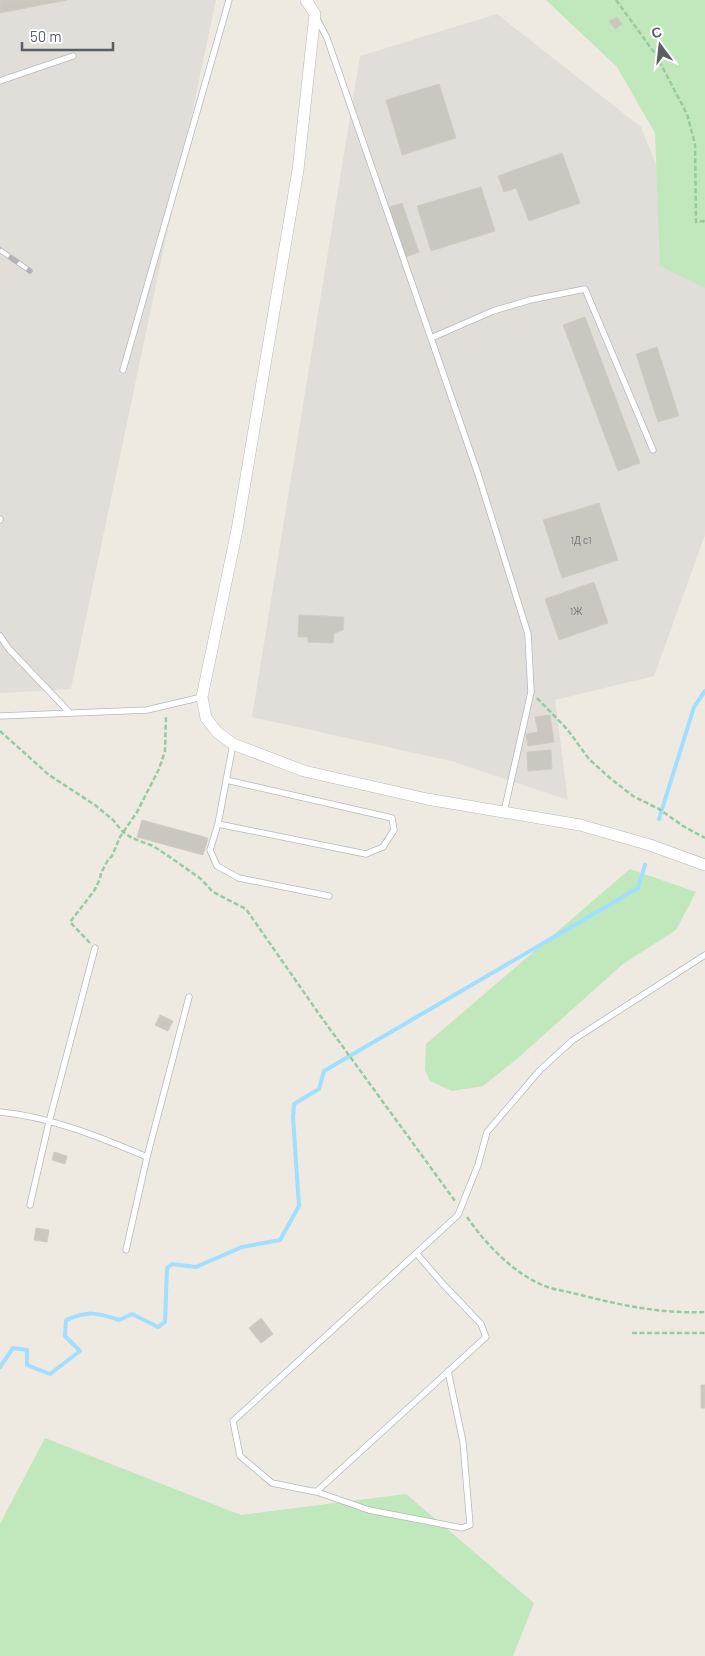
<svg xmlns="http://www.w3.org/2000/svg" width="705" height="1656" font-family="Barlow,sans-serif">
<rect width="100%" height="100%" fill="#eeeae1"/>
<path fill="#e1ddd9" d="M0,0H216L71,689L0,693Z
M497,14L641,127L705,287V535L654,676L555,700L568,800L451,761L252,717L360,56Z"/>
<path fill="#c1e7bc" d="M546,0H705V288L660,266L655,133L617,67Z
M630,869L696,892L676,930L623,964L518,1058L483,1086L452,1091L430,1081L425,1070L426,1044Z
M45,1438L241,1515L406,1494L534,1603L513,1656H0V1524Z"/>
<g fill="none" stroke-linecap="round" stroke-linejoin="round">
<path stroke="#a0dfff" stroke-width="4" d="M659,819L694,707L705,691
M0,1367L13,1348L27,1350V1365L50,1374L80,1351L65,1336L66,1320C88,1311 96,1312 119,1320L132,1314L158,1327L165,1322L167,1268L172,1264L196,1267L242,1247L280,1240L299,1206L293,1117L294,1104L319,1089L324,1071L638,888L645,865"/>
</g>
<path fill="#cac7c0" stroke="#d2cbbf" d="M0,0H67L0,13Z
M617,17L622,24L615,29L609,21Z
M439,84L456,138L402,155L386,100Z
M562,153L580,203L529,221L516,188L504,192L498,176Z
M481,187L495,231L431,251L417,206Z
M402,203L419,252L406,257L389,207Z
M585,317L640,463L618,471L563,325Z
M657,347L679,416L658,422L636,354Z
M599,503L618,560L562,578L543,520Z
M594,582L608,623L559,640L545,599Z
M299,615L344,617L343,630L334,633L333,643L308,642V637H298Z
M550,715L554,742L528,746L526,734L538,732L535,717Z
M551,750L552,769L528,771L527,752Z
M142,820L208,838L203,855L137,837Z
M160,1015L173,1021L168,1031L155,1025Z
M54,1152L67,1156L65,1164L52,1160Z
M36,1228L49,1230L47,1242L34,1240Z
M261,1318L273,1334L261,1343L249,1328Z
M701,1385H705V1408H701Z"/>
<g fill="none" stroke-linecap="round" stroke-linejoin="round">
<g stroke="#b4b8bd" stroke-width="7">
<path id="lane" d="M317,19L327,38L478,474L528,634L531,692L504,812
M0,81L73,56
M431,338L493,311L530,300L585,289L653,450
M123,370L229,0
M0,519V520
M0,636L9,649L70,713
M0,716L147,710L202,697
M226,780L392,818L394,830L383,847L366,854L218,824L233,744
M218,824L210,850L217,866L239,878L329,896
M0,1112C51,1117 100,1137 147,1157L126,1250
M147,1157L189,997
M30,1205L49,1122L95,948
M417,1254L442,1283L481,1324L486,1337L316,1492L272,1483L240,1456L233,1421L458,1215L478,1165L487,1132L540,1070L573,1040L705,955
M314,1491L369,1510L462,1528L470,1525L463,1442L448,1371"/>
</g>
<g stroke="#b4b8bd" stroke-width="12">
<path id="street" d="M306,0L315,14L298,170L237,530L202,697L206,718L217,732L233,744L304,771L427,799L580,825L650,845L705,865"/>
</g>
<path stroke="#97caa0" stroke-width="2.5" stroke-dasharray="5 2.5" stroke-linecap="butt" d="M616,0L656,55L687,114L695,144L696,222L705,221
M537,698L567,729L589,759L611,779L633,796L659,809L683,826L705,838
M0,731L49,775L95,805L113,820L123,832L132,838L153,846L167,855L201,879L213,892L246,909L319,1014L455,1201
M90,943L70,922L94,891L100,879L101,873L108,860L112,856L120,837L137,812L159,769L165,751L166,715
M467,1217C485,1243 510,1270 540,1284C550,1289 565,1291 577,1294C619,1305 661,1314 705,1312
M632,1333H705"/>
<use href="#lane" stroke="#fff" stroke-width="5.5"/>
<use href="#street" stroke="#fff" stroke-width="11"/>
<g stroke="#b3b4b4" stroke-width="5.5">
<path id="rail" d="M0,250L30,271"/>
</g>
<use href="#rail" stroke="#fff" stroke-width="4" stroke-dasharray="11" stroke-linecap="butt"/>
</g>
<g text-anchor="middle" stroke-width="5" stroke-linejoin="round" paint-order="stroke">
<g font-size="10" fill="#76797a">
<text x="581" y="544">1Д с1</text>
<text x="576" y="615">1Ж</text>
</g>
</g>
<g transform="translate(660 45) rotate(345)" stroke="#ffffff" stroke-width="4" paint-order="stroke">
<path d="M0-4L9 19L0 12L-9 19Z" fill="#5a5f63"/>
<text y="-8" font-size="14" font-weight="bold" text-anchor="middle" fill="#5a5f63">С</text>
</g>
<path d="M22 42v8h91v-8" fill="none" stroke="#5a5f63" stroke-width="2.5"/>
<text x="30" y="42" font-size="15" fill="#5a5f63" stroke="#ffffff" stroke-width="4" paint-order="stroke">50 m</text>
</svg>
